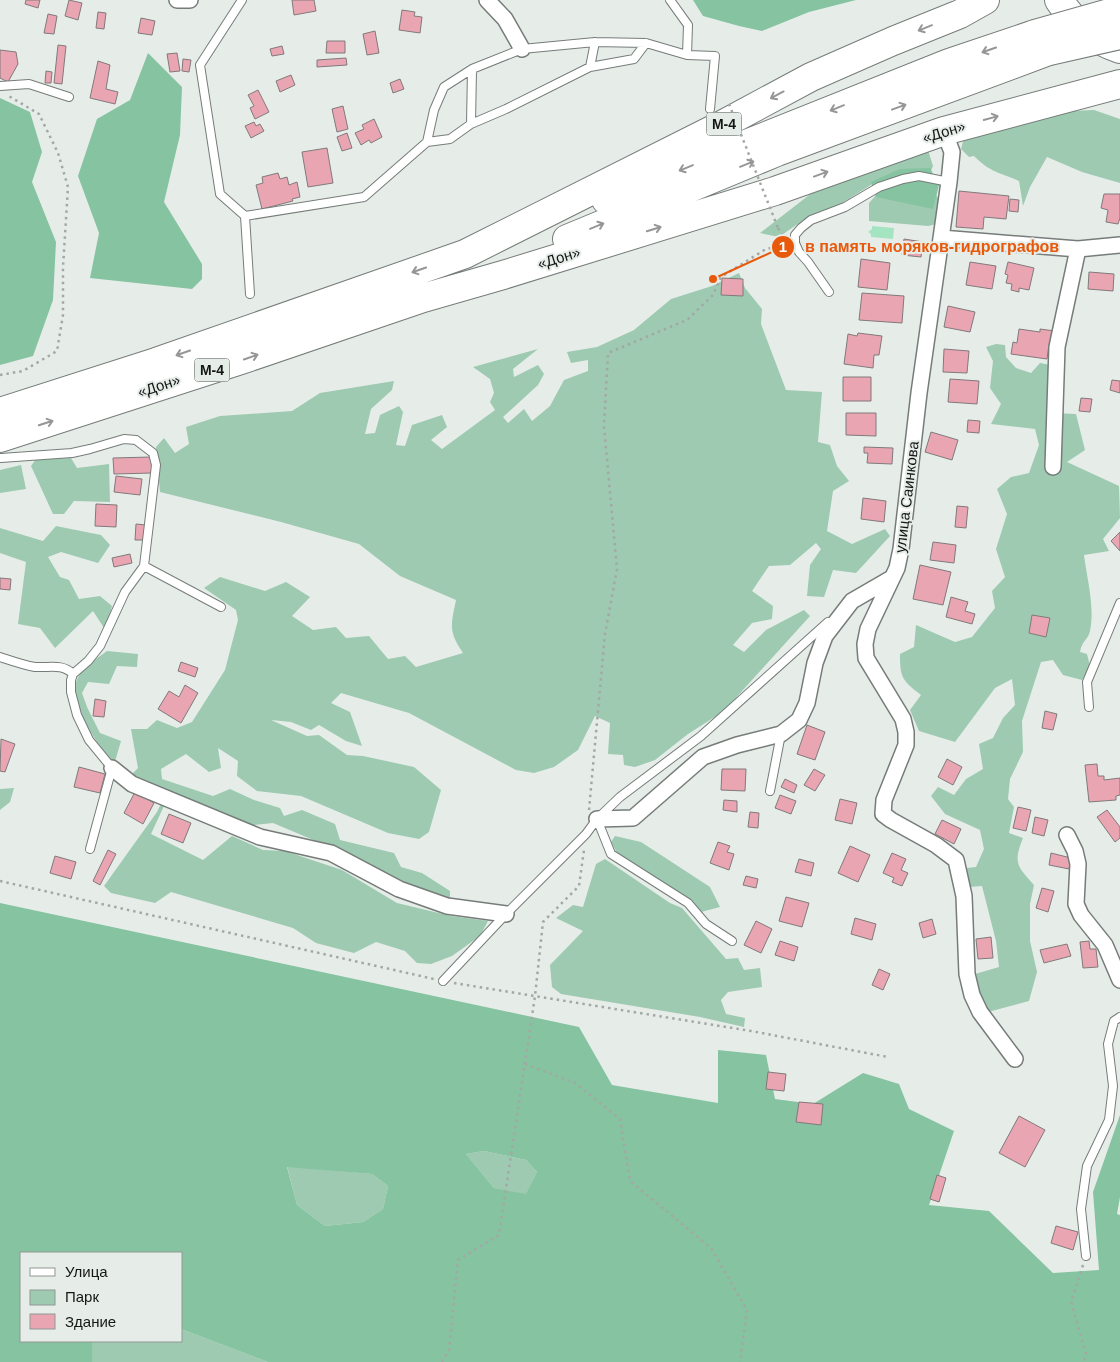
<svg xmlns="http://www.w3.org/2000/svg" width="1120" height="1362" font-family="Helvetica,sans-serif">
<rect width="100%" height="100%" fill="#e6ede9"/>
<path fill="#9dcab1" d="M1094,110L1120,119V183L1082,172L1047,157L1030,187L1023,206L1019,181C999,172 991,173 974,156L969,157L961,149L964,138L1069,111Z
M928,150L933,166L925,185C943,197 941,205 937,224L928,226L869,221V203L877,194L874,183L842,203L809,216L779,237L760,233L822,185Z
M739,273L745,288L762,309L761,324L786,390L822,392L818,442L830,445L837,466L849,481L833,491L827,531L852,544L885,529L890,536L856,573L833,570L824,597L807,596L810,565L821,549L816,543L790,565L769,566L752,591L773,606L772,619L752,623L733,645L744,652L766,630L804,610L810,616L724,711L688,734L655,760L635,767L624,765L623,755L608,754L610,723L595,716L578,750L554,767L534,773L516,770L409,713L341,693L331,703L350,712L362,746L346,741L319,725L311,730L291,722L271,720L307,736L319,735L347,755L363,756L414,767L441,790L429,832L419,839L388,833L301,796L257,791L237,776L238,761L218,748L221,768L209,772L186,754L161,769L162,779L213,796L230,789L254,800L280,808L284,816L302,810L335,824L340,840L394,853L401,867L422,873L450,891V898H439L330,847L273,823L244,826L170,793L151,834L203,860L232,836L263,850L285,851L342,870L397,903L451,916L488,921L480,936L452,956L431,964L417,963L405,951L376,942L354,953L316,943L293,928L171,892L155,903L111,893L104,886L157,812L166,793L128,778L138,768L131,729H147L157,720L177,728L192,722L225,670L238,620L236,610L204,588L220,577L265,591L286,582L310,597L292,616L313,630L336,627L346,638L369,636L388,659L405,656L416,667L463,653C448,631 451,625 456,600L400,576L359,544L281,522L160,492L156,447L164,438L175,453L189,444L186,427L220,416L292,411L320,393L394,381L392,390L371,409L365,434L375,433L380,415L399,406L403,412L396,445L405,446L412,425L442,415L447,427L431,440L442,449L495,410L490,402L494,393L490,379L473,367L538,349L513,369L514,377L538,365L544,374L538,385L503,417L508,423L524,409L532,421L550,406L564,380L588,371V360L571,363L567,352L597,347L634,330L671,299L712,286Z
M996,344L1005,345L1006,357L1016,368L1031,373L1040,363L1051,365L1052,413L1076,414L1085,450L1067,462L1119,486L1120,518L1103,539L1109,551L1084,555C1087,579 1095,607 1090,631C1088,640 1082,640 1080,652L1087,654L1090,666L1082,680L1063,675L1053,660L1041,662L1022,721L1023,752L1010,779L1008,799L1014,807L1009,833L1023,838C1013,863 1017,866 1034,885L1030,904V941L1037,972L1029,1001L988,1012L977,992L975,974L999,967L996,941L982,886L969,887L967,868L976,867L984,849L980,830L945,814L931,796L938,787L954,795L966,779L983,769L979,744L993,738L1003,718L1015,705L1012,679L995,688L955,742L919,731L910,710L921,695C902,680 900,678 900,654L914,647L916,625L955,642L972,637L995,608L992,591L1005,577L996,549L1007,514L997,489L1011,477L1029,473L1039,445L1035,429L991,424L1001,404L990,388L993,361L986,347Z
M71,458L77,468L109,464L110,502L74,501L64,514H53L31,466L36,459Z
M21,465L26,489L0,493V470Z
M56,526L101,535L110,545L98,563L61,552L48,557L60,577L69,580L79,599L100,596L112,606L106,631L93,611L55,648L40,628L18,624L26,562L0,553V528L43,541Z
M107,651L138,654L137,667L117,666L109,684L88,682L82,693L87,707L100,733L121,741L114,765C99,745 62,699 80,674C84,666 99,657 107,651Z
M14,788L10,802L0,810V789Z
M615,836L641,842L710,887L720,907L701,912L688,898L670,893L618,855L611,842Z
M605,859L670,903L682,908L726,959L738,958L744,970L760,968L762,987L728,992L721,1000L726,1014L745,1018L744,1027L700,1017L561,994L552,987L550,965L583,931L556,918L573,905L583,907L596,864Z
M484,1151L526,1160L537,1172L526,1195L494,1188L466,1154Z
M287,1166L372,1174L388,1186L383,1209L363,1222L325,1226L297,1205Z
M181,1329L268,1362H92V1341H181Z"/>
<path fill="#85c3a1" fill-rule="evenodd" d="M693,0H856L809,12L762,31L739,26L703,16Z
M148,53L182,87L180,135L164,202L202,264V279L192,289L90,278L99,233L78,176L97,119L130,100Z
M0,98L30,112L42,152L32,182L56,242L53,300L33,356L0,365Z
M930,168L939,185L933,209L876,197L871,182L900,169Z
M0,903L579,1027L612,1085L718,1103V1050L766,1055L775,1099L813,1104L863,1073L899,1084L909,1109L954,1131L929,1205L989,1211L1053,1273L1099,1270L1093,1192L1120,1115V1197L1117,1214L1120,1215V1362H268L181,1329V1253H21V1341H92V1362H0ZM484,1151L526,1160L537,1172L526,1194L494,1188L466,1154ZM287,1167L372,1174L388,1186L383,1209L363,1222L325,1226L297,1205Z"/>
<path fill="#a5e4c1" d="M872,226L894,228L893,239L871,237V234L868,232L872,229Z"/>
<path fill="#e9a6b2" stroke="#81797b" d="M26,0H40L38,8L25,4Z
M69,0L82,3L78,20L65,16Z
M292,0H314L316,11L294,15Z
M402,10L415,12L414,16L422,17L420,33L399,30Z
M98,12L106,13L104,29L96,28Z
M48,14L57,16L54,34L44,33Z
M141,18L155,21L152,35L138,33Z
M375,31L379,53L367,55L363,34Z
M327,41H345V53H326Z
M58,45L66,46L62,84L54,83Z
M282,46L284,54L272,56L270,49Z
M0,50L16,52L18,64L8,82L0,78Z
M177,53L180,71L170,72L167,54Z
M346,58L347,65L317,67V60Z
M183,59L191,60L189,72L182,71Z
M98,61L110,65L106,89L118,92L115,104L90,98Z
M46,71L52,72L51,83H45Z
M291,75L295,85L280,92L276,81Z
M400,79L404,89L393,93L390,83Z
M258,90L269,112L255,119L250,108L254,106L248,95Z
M343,106L348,129L337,132L332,109Z
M374,119L382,137L371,143L369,140L361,145L355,133L364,129L362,125Z
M254,122L256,126L260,124L264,131L251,138L245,126Z
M347,133L352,148L342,151L337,137Z
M327,148L333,183L308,187L302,152Z
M278,173L280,179L287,177L289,185L297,182L300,197L292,199L293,201L262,209L256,185L263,183L262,177Z
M959,191L1009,196L1006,219L984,217L983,229L956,227Z
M1104,194H1120V218L1118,224L1106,222L1108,210L1101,208Z
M1010,199L1019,200L1018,212L1009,211Z
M904,239L923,242L921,257L902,255Z
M861,259L890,263L887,290L858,287Z
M970,262L996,266L992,289L966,285Z
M1008,262L1034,268L1029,290L1019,288V292L1011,290L1012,284L1006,283L1008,275L1005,274Z
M1089,272L1114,274L1113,291L1088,289Z
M722,278L743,279V296L721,295Z
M862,293L904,296L902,323L859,320Z
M948,306L975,312L970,332L944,327Z
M1019,329L1040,332V329L1055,331L1053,345H1049L1047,359L1011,354L1013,342L1017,343Z
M858,333L882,336L879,355H874L873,368L844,364L848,334L857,336Z
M944,349L969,351L967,373L943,372Z
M843,377H871V401H843Z
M950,379L979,381L977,404L948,402Z
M1112,380L1120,381V393L1110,390Z
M1081,398L1092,399L1090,412L1079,411Z
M846,413H876V436L846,435Z
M968,420L980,421L979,433L967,432Z
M931,432L958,440L952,460L925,452Z
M864,447L893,448L892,464L867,463L868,453H864Z
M151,457L152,473L114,474L113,458Z
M116,476L142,479L140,495L114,492Z
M863,498L886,501L884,522L861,519Z
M96,504L117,505L116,527L95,526Z
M957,506L968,507L966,528L955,527Z
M136,524L146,525L145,540H135Z
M1120,532V551L1111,541Z
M933,542L956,545L954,563L930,560Z
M130,554L132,563L114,567L112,558Z
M920,565L951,572L943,605L913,599Z
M0,578L11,579L10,590L0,589Z
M951,597L968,602L965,611L975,614L972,624L946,617Z
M1032,615L1050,618L1046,637L1029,633Z
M181,662L198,668L195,677L178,671Z
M185,685L198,693L181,723L158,709L169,691L179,697Z
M95,699L106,701L104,717L93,716Z
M1045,711L1057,714L1053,730L1042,728Z
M807,725L825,732L815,760L797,754Z
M1,739L15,744L5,772L0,771Z
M947,759L962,767L953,785L938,777Z
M1097,764L1098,776H1104V780L1120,778V795L1116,796V800L1089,802L1085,765Z
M79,767L105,774L100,793L74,787Z
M722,769H746L745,791L721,790Z
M814,769L825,775L815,791L804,785Z
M785,779L797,785L794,793L781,787Z
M135,792L154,803L143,824L124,813Z
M780,795L796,801L791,814L775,808Z
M840,799L857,803L852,824L835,820Z
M724,800L737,801V812L723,810Z
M1018,807L1031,810L1026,831L1013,828Z
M1107,810L1120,827V838L1115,842L1097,817Z
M750,812L759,813L758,828L748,827Z
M169,814L191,823L183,843L161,834Z
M1035,817L1048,820L1044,836L1032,833Z
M942,820L961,829L954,844L935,834Z
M718,842L730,846L727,852L734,854L729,870L710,863Z
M850,846L870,855L858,882L838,873Z
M108,850L116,854L100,885L93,881Z
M892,853L906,859L901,870L908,873L902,886L892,882L894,878L883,873Z
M1051,853L1071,858L1069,869L1049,865Z
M55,856L76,862L71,879L50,873Z
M799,859L814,863L811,876L795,872Z
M746,876L758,879L756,888L743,885Z
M1042,888L1054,891L1048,912L1036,908Z
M786,897L809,903L802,927L779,921Z
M855,918L876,924L872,940L851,934Z
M932,919L936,934L923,938L919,923Z
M756,921L772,929L761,953L744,945Z
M991,937L993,958L978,959L976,939Z
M780,941L798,947L794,961L775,955Z
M1089,941L1090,949H1096L1098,967L1083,968L1080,942Z
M1067,944L1071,956L1044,963L1040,950Z
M879,969L890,974L883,990L872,985Z
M768,1072L786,1074L784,1091L766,1089Z
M799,1102L823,1104L821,1125L796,1122Z
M1019,1116L1045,1130L1025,1167L999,1153Z
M937,1175L946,1178L939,1202L930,1199Z
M1056,1226L1078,1232L1073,1250L1051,1243Z"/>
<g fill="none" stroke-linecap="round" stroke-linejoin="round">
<g stroke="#767c79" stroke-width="10">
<path id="lane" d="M242,0L200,65L220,194L245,216L250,294
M670,0L688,25L687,55
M590,67L595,42
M0,86L29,84L69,97
M471,124L472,69L522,49L595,42L646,43L687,55L715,56L710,109
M427,142L434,110L444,87L472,69
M245,216L364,197L427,142L450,139L471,124L506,109L590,67L634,59L646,43
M829,292L808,262L799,252L795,243V235L801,228L811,220L845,207L879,187L903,179L919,176L949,182
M1,458L72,453L90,449L124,439L136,440L153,453L156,465L144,566L221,607
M0,657C12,661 23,665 35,667C49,668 62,663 73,674
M1089,707L1087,682L1120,603
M770,791L781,734
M90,849L112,768L89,740L77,715L71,692V680L73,674L88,661L100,646L125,592L144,566
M732,941L706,924L688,903L611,854L597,819L620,797L701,736L828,622
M443,981L506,914L586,834L597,819
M1086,1256L1081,1209L1087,1166L1109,1120L1113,1086L1108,1044L1114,1021L1120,1017"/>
</g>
<g stroke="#767c79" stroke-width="18">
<path id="street" d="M177,0H190
M487,0L505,19L522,49
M944,131L952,152L949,182L919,393L901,549L897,568L868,629L865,644L866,658L903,719L906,732V745L884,800L883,814L891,820L936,845L956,860L964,896L967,974L972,995L980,1012L1015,1059
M941,238L1078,249L1120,245
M1053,467L1057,347L1078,249
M112,768L132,784L260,837L331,853L399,889L447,906L506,914
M597,819L633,818L703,757L737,745L781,734L799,720L807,703L815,663L825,636L852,601L890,579
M1067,835L1075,851L1078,864L1076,904L1081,915L1105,945L1120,980"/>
</g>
<g stroke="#767c79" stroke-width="30">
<path id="highway" d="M1059,0C1074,23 1093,40 1120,49
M606,200L949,63L1035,34
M567,239L777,152L1049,51
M0,412L156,362L465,254L718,127L811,77L893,41L960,14L985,0
M0,438L238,361L423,298L503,275L775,191L944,131L1120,84"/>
</g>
<path stroke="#a3a8a5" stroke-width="2.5" stroke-dasharray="2.5 4" stroke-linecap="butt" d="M778,228L784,238
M0,375L23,371L57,351L63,315V267L68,187L58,153L39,114L7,95
M589,810L605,634L617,569L604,426L608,353L687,320L713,295L721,277L766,249L786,245
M0,881L434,979
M454,983L751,1031L888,1057
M525,1064L575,1083L620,1119L630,1181L711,1248L747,1310L740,1362
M1083,1265L1071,1302L1086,1354L1084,1362
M442,1362L449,1350L458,1260L499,1235L535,996L543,922L579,886L584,850"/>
<use href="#lane" stroke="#fff" stroke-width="8"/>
<use href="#street" stroke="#fff" stroke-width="15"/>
<use href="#highway" stroke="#fff" stroke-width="28"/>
<g stroke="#767c79" stroke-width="30" stroke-linecap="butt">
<path id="highway-bridge" d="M1035,34L1120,10
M1049,51L1120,35"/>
</g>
<path stroke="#a3a8a5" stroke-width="2.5" stroke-dasharray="2.5 4" stroke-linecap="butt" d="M729,104L778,228"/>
<use href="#highway-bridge" stroke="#fff" stroke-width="28"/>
</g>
<defs><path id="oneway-shaft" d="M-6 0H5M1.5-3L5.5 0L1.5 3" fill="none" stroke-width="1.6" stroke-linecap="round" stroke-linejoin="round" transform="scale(1.25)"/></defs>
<g stroke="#959696">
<use href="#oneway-shaft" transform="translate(925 28) rotate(158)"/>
<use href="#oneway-shaft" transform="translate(989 50) rotate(161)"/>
<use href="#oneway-shaft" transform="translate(777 95) rotate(152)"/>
<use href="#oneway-shaft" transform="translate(899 107) rotate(-20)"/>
<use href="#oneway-shaft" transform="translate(837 108) rotate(158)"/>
<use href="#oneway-shaft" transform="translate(991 118) rotate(-15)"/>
<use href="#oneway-shaft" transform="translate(747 164) rotate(-22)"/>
<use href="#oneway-shaft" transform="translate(686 168) rotate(158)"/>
<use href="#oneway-shaft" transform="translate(821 174) rotate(-20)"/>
<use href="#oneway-shaft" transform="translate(597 226) rotate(-22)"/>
<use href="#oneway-shaft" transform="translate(654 229) rotate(-17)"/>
<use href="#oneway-shaft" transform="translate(419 270) rotate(161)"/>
<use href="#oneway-shaft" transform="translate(183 353) rotate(161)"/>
<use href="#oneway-shaft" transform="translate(251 357) rotate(-19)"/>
<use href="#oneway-shaft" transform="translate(46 423) rotate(-18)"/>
</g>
<g text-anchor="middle" stroke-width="4" stroke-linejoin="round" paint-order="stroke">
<g fill="#e6ede9" stroke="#535655" stroke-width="1">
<rect x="706.5" y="112.5" width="35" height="23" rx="4"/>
<rect x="194.5" y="358.5" width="35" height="23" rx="4"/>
</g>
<g font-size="14" font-weight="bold" fill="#141615">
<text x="724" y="129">М-4</text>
<text x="212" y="375">М-4</text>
</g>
<g font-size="15" fill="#141615" stroke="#e6ede9">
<text transform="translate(944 132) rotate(-17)" y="5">«Дон»</text>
<text transform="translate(559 258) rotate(-17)" y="5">«Дон»</text>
<text transform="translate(159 386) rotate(-18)" y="5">«Дон»</text>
<text transform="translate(907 497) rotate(-83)" y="5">улица Саинкова</text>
</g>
</g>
<path fill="none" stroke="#e8590c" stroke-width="2" d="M713 279L783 247"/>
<g fill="#e8590c" stroke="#e6ede9" stroke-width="2">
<circle cx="713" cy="279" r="5"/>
<circle cx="783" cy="247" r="12"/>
</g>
<g font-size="15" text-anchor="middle" font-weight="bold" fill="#fff">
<text x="783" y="252">1</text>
</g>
<g font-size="16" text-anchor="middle" font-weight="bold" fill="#e8590c" stroke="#e6ede9" stroke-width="4" stroke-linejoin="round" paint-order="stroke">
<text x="932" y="252">в память моряков-гидрографов</text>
</g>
<rect x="20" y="1252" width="162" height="90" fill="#e6ede9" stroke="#929794"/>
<rect x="30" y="1268" width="25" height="8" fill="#ffffff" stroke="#929794"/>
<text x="65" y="1277" font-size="15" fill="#141615">Улица</text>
<rect x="30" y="1290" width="25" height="15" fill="#9dcab1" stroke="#929794"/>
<text x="65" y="1302" font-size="15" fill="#141615">Парк</text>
<rect x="30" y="1314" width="25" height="15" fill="#e9a6b2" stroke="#929794"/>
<text x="65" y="1327" font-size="15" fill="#141615">Здание</text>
</svg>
